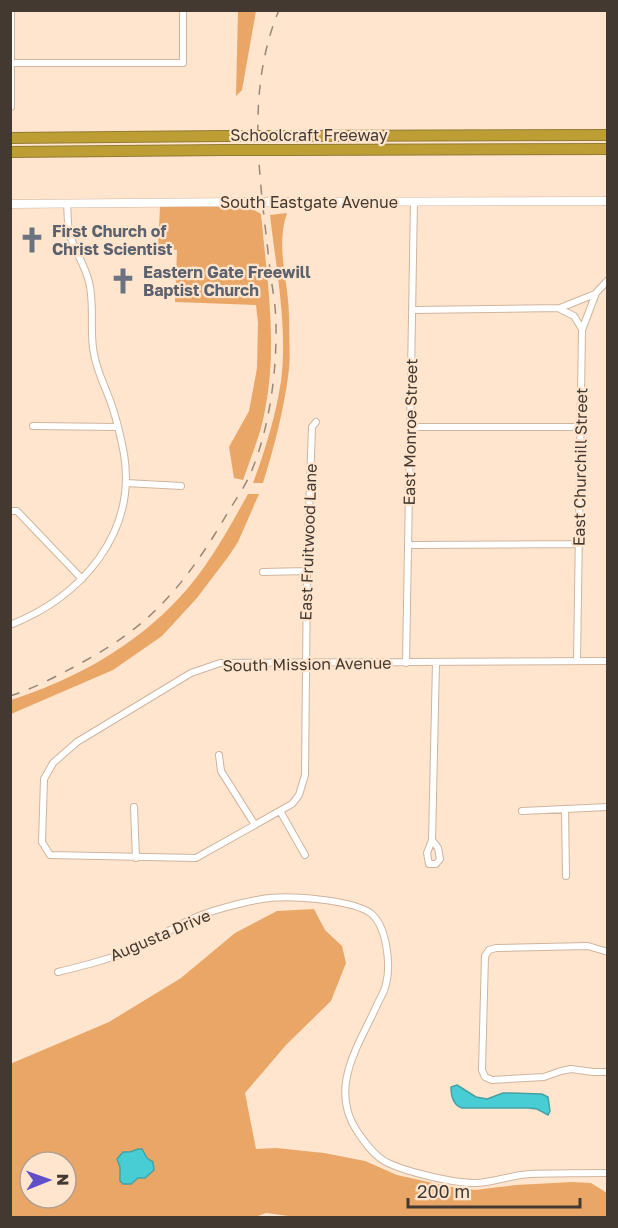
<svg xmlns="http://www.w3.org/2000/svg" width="618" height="1228" font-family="'Golos Text',sans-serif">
<rect width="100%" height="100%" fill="#ffe5ce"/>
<path fill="#eaa667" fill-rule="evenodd" d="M238,11H256L242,90L236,96Z
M160,207H249L261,214C267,279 278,345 265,410C261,434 251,457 243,480L234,478L229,447L249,411L257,368L258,323L256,305L175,302L177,250L158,248Z
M287,213C275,248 289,281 289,317C289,337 291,357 288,377C283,413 274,448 263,483H253C265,451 276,415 281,381C288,329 276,268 270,215Z
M248,494H259L238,542L228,557L197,598L162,636L113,670L11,714V700C74,680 135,646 180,597C208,567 228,530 248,494Z
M314,909L325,930L342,946L346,963L331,1001L286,1045L245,1093L256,1149L276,1148L324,1153L365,1161L397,1175L446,1186L475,1190L516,1185L572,1182L591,1183L607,1193V1217L304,1218L266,1213L253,1218L11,1217L10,1064L109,1022L181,978L235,933L277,911ZM30,1162H66V1198H30Z"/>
<path fill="#48cdd5" stroke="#46a1a4" stroke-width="1.5" d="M457,1085L476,1097L487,1099L503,1093H511L542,1094L548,1097L550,1111L548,1115L537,1109L529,1108H462C453,1105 451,1097 451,1087Z
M138,1149H142L147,1158L153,1162L154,1170L145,1178H138L131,1184H123L120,1181V1167L117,1159L123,1152H130Z"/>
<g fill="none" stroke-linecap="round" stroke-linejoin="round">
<g stroke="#ceb59f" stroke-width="8">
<path id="minor" d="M10,63H183V10
M11,107V10
M560,309L574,316L582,329
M413,310L560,308L595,294
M316,422L312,427L307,571L305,775L299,795L292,804L196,858L50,855L42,842L44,779L53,763L77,742L191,673L220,663L608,661
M33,426L118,427
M410,427H580
M126,483L181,486
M10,511H17L82,579
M408,545L578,544
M263,572L307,571
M10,625C81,597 137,534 124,454C121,438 117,421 112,406C106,388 97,372 94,354C89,330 95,305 89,282C85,265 75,252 70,235C67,225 68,214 67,204
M577,661L582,330L596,293L608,280
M406,663L414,201
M219,755L221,771L255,825
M134,807L136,858
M565,809L566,876
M280,811L305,855
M522,811L608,807
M432,840L427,853L429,864H436L440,859L438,848L432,840L436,663
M608,952L588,946L496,948L489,950L485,956L482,1070L485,1077L492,1080L544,1077L561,1071L571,1069L593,1072H608
M58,972C86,965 114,958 140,947C158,938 174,927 192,919C208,911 244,902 262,899C287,895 347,899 369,912C387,924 391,965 386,984C385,991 380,998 377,1005C359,1045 328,1088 357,1131C365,1143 375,1157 388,1163C407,1172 456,1184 477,1183C495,1182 512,1175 530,1174C556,1173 582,1173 608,1173"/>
</g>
<g stroke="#ceb59f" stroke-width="9">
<path id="tertiary" d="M280,202L608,201
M10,204L244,202"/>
</g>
<g stroke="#927b33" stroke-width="12">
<path id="motorway" d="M286,136L608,135
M10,138L225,136
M285,150L608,149
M10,152L225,150"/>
</g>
<use href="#minor" stroke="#fff" stroke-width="6"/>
<use href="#tertiary" stroke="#fff" stroke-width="8"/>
<use href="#motorway" stroke="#bc9e35" stroke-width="10"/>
<path stroke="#998778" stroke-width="1.5" stroke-dasharray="10 10" stroke-linecap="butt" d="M10,696C32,689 53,678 72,668C92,657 112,646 130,632C171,602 202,557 227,514C234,502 242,491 248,479C269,434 277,373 276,324C276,306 272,287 270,270C261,183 244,94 279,10"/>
<g stroke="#ceb59f" stroke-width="9" stroke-linecap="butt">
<path id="tertiary-bridge" d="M244,202H280"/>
</g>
<g stroke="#927b33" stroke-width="12" stroke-linecap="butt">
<path id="motorway-bridge" d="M225,136H286
M225,150H285"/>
</g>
<use href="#tertiary-bridge" stroke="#fff" stroke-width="8"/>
<use href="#motorway-bridge" stroke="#bc9e35" stroke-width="10"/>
</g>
<defs>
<g id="church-bare" transform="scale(2.07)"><path d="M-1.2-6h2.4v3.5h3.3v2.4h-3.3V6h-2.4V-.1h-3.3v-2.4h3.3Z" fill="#6b7280" stroke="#ffe5ce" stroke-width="2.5" paint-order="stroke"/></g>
</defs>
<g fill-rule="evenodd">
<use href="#church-bare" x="32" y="240"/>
<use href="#church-bare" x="123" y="281"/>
</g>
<g text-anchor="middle" stroke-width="4.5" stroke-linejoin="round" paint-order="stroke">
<g font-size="16" fill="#433930" stroke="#ffe5ce">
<text x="309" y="141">Schoolcraft Freeway</text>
<text x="309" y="208">South Eastgate Avenue</text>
<text transform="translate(410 432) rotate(-89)" y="6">East Monroe Street</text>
<text transform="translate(580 467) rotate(-89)" y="6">East Churchill Street</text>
<text transform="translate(308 542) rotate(-88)" y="6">East Fruitwood Lane</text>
<text transform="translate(307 664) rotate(-1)" y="6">South Mission Avenue</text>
<text transform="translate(160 935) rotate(-23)" y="6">Augusta Drive</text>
</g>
<g font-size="16" font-weight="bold" fill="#5b616d" stroke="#ffe5ce" text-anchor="start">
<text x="52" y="237">First Church of<tspan x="52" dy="18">Christ Scientist</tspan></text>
<text x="143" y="278">Eastern Gate Freewill<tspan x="143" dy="18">Baptist Church</tspan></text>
</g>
</g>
<rect width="618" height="1228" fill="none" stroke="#433930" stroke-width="24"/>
<g transform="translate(48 1180) rotate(89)"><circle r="28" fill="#ffe5ce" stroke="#b4a08f" stroke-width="1.5"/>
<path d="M0-4.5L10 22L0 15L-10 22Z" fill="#604fc8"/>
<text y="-9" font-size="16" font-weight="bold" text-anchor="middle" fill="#433930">N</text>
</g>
<path d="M408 1198v9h172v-9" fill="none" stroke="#433930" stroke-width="3"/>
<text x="417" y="1198" font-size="18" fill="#433930" stroke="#ffe5ce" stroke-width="4.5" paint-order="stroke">200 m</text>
</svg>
